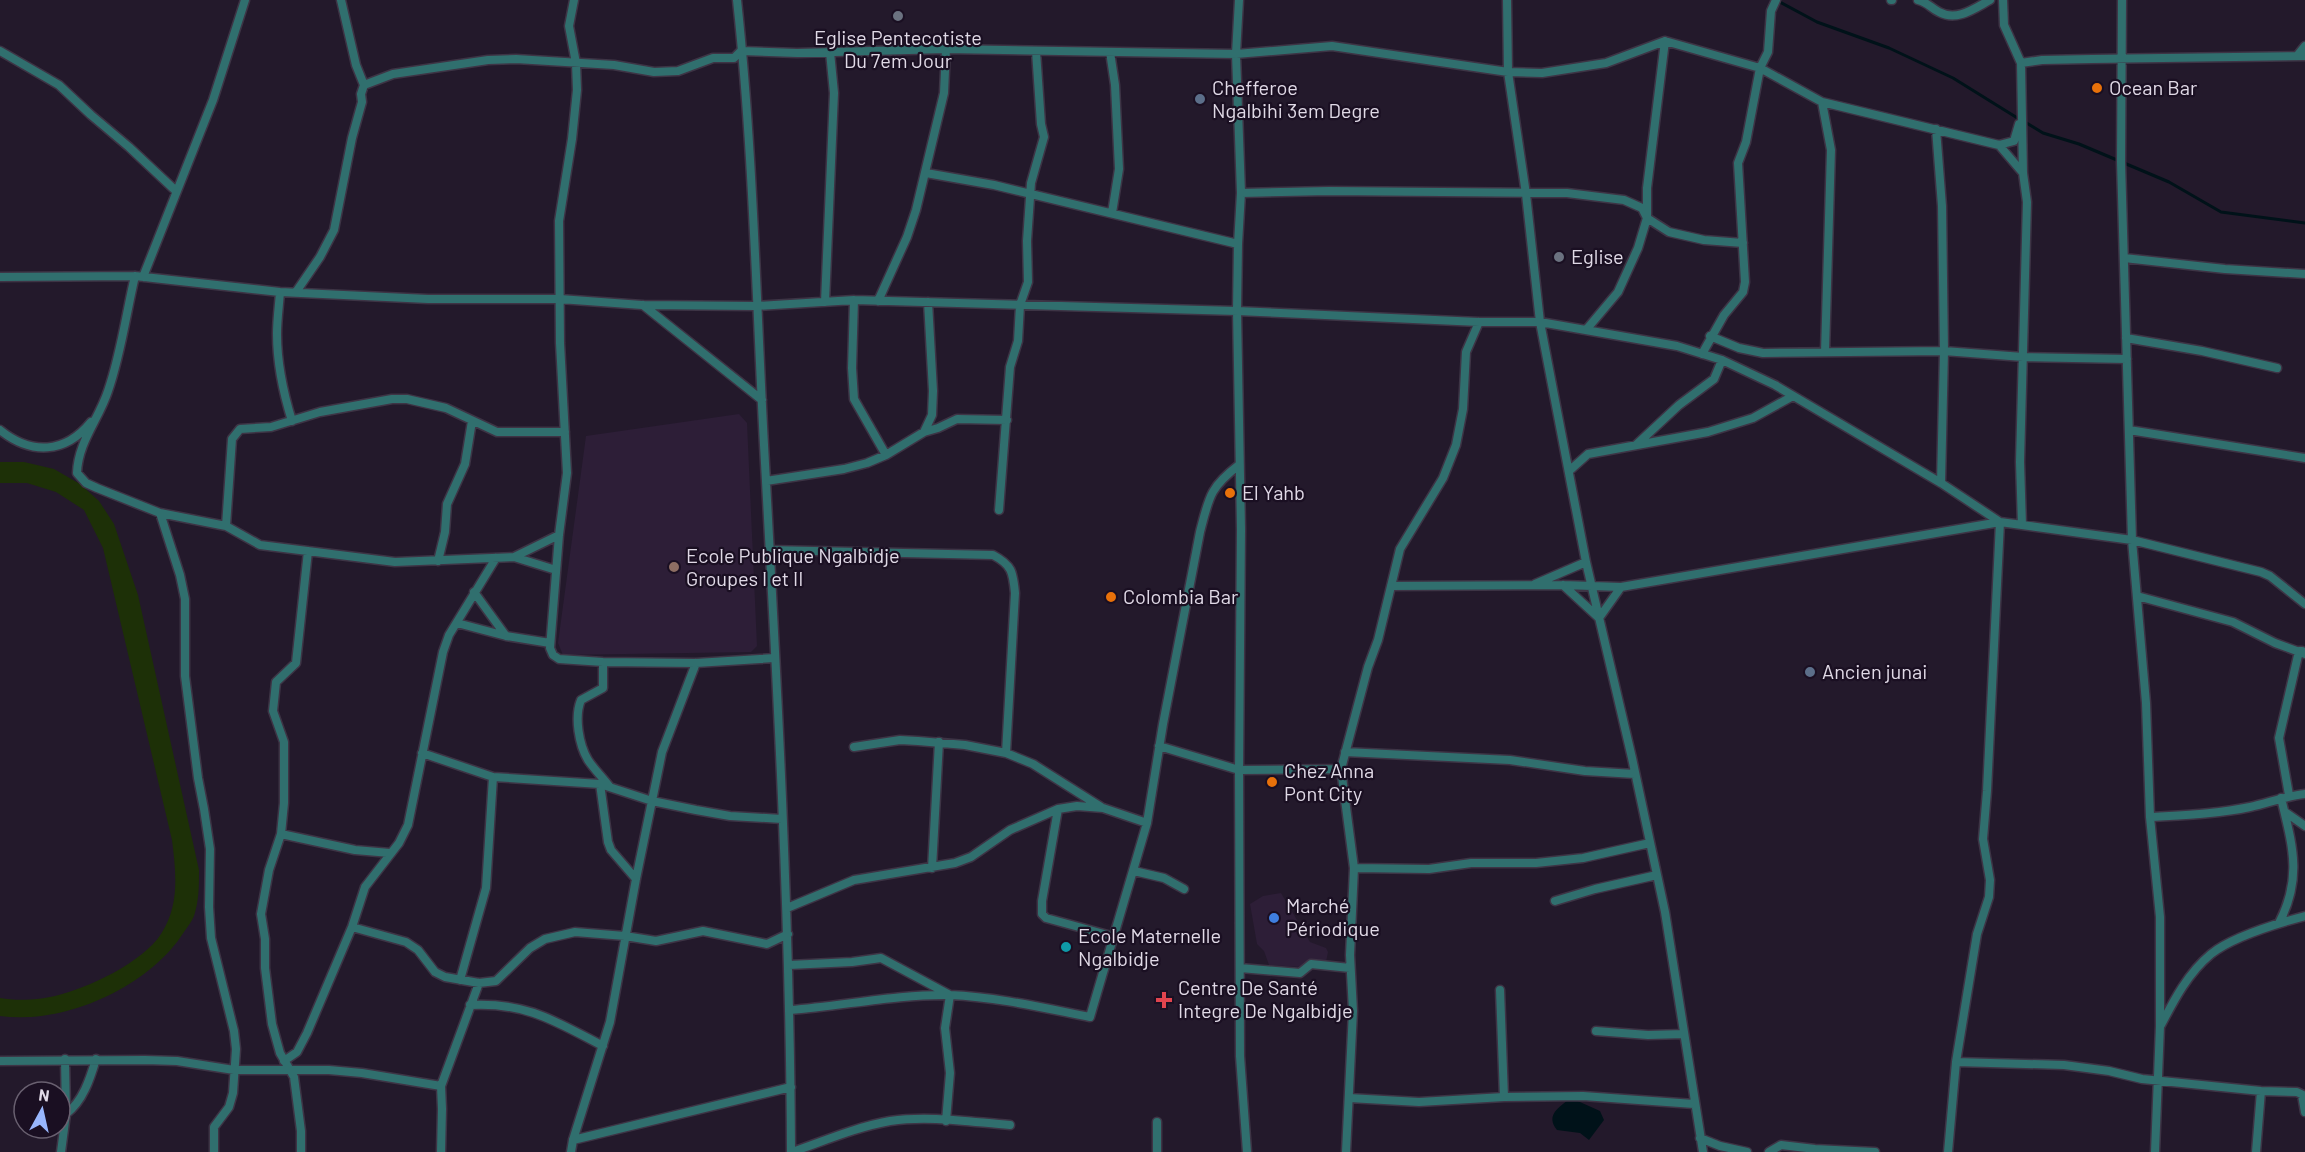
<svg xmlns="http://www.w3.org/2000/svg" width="2305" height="1152" font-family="Barlow,sans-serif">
<rect width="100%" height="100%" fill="#23192b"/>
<path fill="#2d1e37" d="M739,414L747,423L757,646L751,652L563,655L558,643L586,436Z
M1281,893L1310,942L1326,948L1328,952L1326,962L1311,960L1300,967L1269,965L1264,951L1257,944L1250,904L1263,896Z"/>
<path fill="#1d3007" d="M0,462H24L54,469L80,484L99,501L114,524L138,595L199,870C199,886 199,901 194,916C192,921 188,926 184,932C149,987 65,1025 0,1016V998C16,1001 39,1000 55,996C88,988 142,963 161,934C180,905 176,873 172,840L103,548L84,510L56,492L27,483H0Z"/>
<path fill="#001219" d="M1571,1098L1600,1111L1604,1120L1589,1140L1580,1133L1557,1130C1545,1115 1559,1107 1571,1098Z"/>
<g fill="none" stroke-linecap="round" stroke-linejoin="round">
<path stroke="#001219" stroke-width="3" d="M1778,1L1817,22L1889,48L1953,78L2019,119
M2025,122L2043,133L2079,144L2169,182L2221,212L2305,223"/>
<g stroke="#3d3445" stroke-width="11">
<path id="street" d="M574,0L569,26L576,63L577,90L572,139L559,221L560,343L567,473L559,535L550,648L553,655L559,659L603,662L696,663L775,658
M737,0C753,148 756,297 764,445C777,681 790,916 791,1152
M1239,0L1236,54L1241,193L1238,244L1237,311L1241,529L1239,770L1240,1056L1247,1152
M1507,0L1508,72L1526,194L1540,322L1586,562L1632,758L1665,912L1703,1152
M1891,0H1892
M1918,0C1927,2 1931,8 1939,12C1957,22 1975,8 1990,0
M2003,0L2004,25L2021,63L2023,173L2027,202L2020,462L2022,525
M2122,0L2121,162L2132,540L2146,703L2150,817L2160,917V1026L2155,1152
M0,51L59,85L91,115L129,147L176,191
M741,51L797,53L946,49L1236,54L1332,46L1508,72L1542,73L1606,63L1665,41L1760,68L1822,102L1999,145L2014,141L2019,124H2022
M1110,52L1115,85L1119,169L1112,213
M2297,56L2305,46
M2021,63L2042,60L2092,59L2305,56
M364,85L393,74L488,60L516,59L614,65L654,72L678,71L713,58H734L741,51
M1822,102L1831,150L1825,352
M1936,129L1942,206L1944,351L1941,483
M1999,145L2023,173
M926,173L994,185L1238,244
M1241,193L1329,191L1567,193L1624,200L1642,208L1647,218
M1647,217V188L1665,41
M2124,258L2225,269L2305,274
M135,276C126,314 121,354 108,391C99,419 78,442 77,473L86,483L97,488L160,513L226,526L260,545L395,562L514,557L556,570
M0,277L135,276L280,292L428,299H560L642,305L756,306L854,300L1237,311L1479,322H1540L1677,346L1722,360L1775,385L1941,483L2000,522L2132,540L2261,572L2270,576L2305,604
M143,277L213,100L245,0
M280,292C279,306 277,320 277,334C277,365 283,392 292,421
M296,292L320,257L334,230L352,138L362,102L361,94L364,85L356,65L341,0
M854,300L852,368L854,399L886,455
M878,301L907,237L916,210L944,93L946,49
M825,302L834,93L830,52
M643,305L762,400
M1586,330L1618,292L1638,248L1647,218L1669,232L1704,240L1743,243
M1710,336L1739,348L1763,353L1944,351L2023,357L2127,359
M2126,338L2202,351L2277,368
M1702,354L1724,315L1743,292L1745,282L1738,163L1746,142L1760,68L1768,52L1771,11L1776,0
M0,430C31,455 65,454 91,422
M2129,430L2305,458
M924,432L932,415L933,391L928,302
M1636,445L1679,405L1714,379L1722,360
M1569,471L1588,454L1708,432L1753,418L1793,396
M766,481L844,469L867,463L886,455L924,432L938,428L957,419L1007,420
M999,510L1010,367L1018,341L1020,305L1028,282L1027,241L1031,183L1044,137L1041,124L1036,51
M160,513L180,575L185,599V676L198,778L204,809L210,849L209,907L211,938L234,1031L236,1049L233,1093L229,1107L214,1127V1152
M226,526L232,439L240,429L271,427L320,412L392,399H407L446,408L497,432H565
M770,550L993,555C1012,565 1013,572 1015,593L1006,753
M514,557L559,535
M438,561L445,532L447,504L465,464L472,421
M1535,584L1586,562
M1563,585L1599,618L1621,587L2000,522L1987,791L1983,839L1990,880L1989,897L1977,934L1956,1062L1948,1152
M1391,586L1563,585L1621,587
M474,592L506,636
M2137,596L2233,622L2275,643L2305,654
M457,623L506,636L550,643
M603,662V688L581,700C574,717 579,745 588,760C594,769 602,777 609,786
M1159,746L1239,770L1341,769L1354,868L1350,955L1353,1011L1346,1152
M854,747L900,740L918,741L965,745L1006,753L1033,764L1101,807
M1345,752L1510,760L1585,771L1635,774
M422,753L493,777L600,784L652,801L696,810L730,816L782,819
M1341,769L1368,667L1378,640L1400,549L1443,478L1456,445L1463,409L1466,352L1479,322
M600,784L608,842L611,850L636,879
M2289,795L2279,738L2299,651H2302
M1058,809L1042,901V914L1046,918L1115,937
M2285,812L2305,826
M2150,817C2183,815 2217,814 2250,807C2268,803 2286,796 2305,794
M281,834L355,850L390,853
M932,868L939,742
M1354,868L1429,869L1471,863H1536L1583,858L1650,843
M1134,871L1164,878L1184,889
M1555,901L1595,889L1657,875
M787,908L854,880L955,863L971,857L1010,830L1058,809L1077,806L1103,808L1147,823
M2279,923C2303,877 2292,844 2281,798
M352,927L406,942L418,950L435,972L445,977L479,983L496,981L530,948L545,939L575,932L625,936L656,941L703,931L767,944L788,934
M789,965L852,962L881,958L950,995L945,1028L950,1073L946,1121
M1240,968L1300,973L1311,964L1350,968
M460,980L486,888L493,777
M1500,990L1504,1097
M470,1005C526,1002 555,1021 603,1046
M790,1010C843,1006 897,994 950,995C997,997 1044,1008 1090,1017L1147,823L1163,724L1200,532C1209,497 1210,487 1239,465
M2161,1025C2174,1000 2188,973 2211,954C2232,937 2279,923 2305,916
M1596,1031L1648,1035L1684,1034
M0,1061L145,1060L177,1061L234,1070H329L362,1073L441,1086
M284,1061L297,1052L307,1033L352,927L365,887L399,843L408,825L443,652L449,635L496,558
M1956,1062L2064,1065L2109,1071L2142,1079L2261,1091L2297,1092L2305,1096
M2302,1095L2305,1112
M1349,1098L1419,1102L1504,1097L1583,1096L1694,1104
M66,1114C83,1101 90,1079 96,1059
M1157,1122V1152
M1700,1138L1720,1146L1747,1152
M573,1140L791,1087
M61,1152L66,1114L65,1059
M301,1152V1131L294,1077L280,1053L272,1024L265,968V939L261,914L269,870L281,834L284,803V742L273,711L276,682L296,663L308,551
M441,1152L442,1109L441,1086L479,983
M571,1152L573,1140L610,1022L636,879L662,752L696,663
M792,1152C824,1141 856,1127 890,1121C929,1115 971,1122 1010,1125
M1769,1152L1781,1145L1815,1149L1875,1152
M2256,1152L2261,1091"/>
</g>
<use href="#street" stroke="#306f6e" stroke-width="8"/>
</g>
<g fill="#6b7280" stroke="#1a0f22" stroke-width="2">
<circle cx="898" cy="16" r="6"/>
<circle cx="1559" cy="257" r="6"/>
</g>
<g fill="#e8710a" stroke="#1a0f22" stroke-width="2">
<circle cx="2097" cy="88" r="6"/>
<circle cx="1230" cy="493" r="6"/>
<circle cx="1111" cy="597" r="6"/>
<circle cx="1272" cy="782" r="6"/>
</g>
<g fill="#5c6f8a" stroke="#1a0f22" stroke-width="2">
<circle cx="1200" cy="99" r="6"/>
<circle cx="1810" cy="672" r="6"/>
</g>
<circle fill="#8d6e63" stroke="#1a0f22" stroke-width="2" cx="674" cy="567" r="6"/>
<circle fill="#3f7fe0" stroke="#1a0f22" stroke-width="2" cx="1274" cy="918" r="6"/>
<circle fill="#0f9aa8" stroke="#1a0f22" stroke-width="2" cx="1066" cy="947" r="6"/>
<path fill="#e0444e" stroke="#1a0f22" stroke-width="2" d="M1161 991h6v6h6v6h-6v6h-6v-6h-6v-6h6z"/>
<g text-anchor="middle" stroke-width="4.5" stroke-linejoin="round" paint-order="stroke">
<g font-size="20" fill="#e0d9e6" stroke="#1a0f22" text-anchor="start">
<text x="898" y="45" text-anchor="middle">Eglise Pentecotiste<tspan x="898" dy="23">Du 7em Jour</tspan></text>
<text x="1212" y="95">Chefferoe<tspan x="1212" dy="23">Ngalbihi 3em Degre</tspan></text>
<text x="2109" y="95">Ocean Bar</text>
<text x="1571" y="264">Eglise</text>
<text x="1242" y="500">El Yahb</text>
<text x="686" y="563">Ecole Publique Ngalbidje<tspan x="686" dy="23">Groupes I et II</tspan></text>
<text x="1123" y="604">Colombia Bar</text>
<text x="1822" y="679">Ancien junai</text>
<text x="1284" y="778">Chez Anna<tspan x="1284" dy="23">Pont City</tspan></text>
<text x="1286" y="913">Marché<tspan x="1286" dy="23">Périodique</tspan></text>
<text x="1078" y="943">Ecole Maternelle<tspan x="1078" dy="23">Ngalbidje</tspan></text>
<text x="1178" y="995">Centre De Santé<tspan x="1178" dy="23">Integre De Ngalbidje</tspan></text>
</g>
</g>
<g transform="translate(42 1110) rotate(8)"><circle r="28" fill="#1a0f22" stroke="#696070" stroke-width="1.5"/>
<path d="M0-4.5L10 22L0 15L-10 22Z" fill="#98b6fd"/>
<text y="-9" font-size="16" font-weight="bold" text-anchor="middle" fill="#e0d9e6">N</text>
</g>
</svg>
